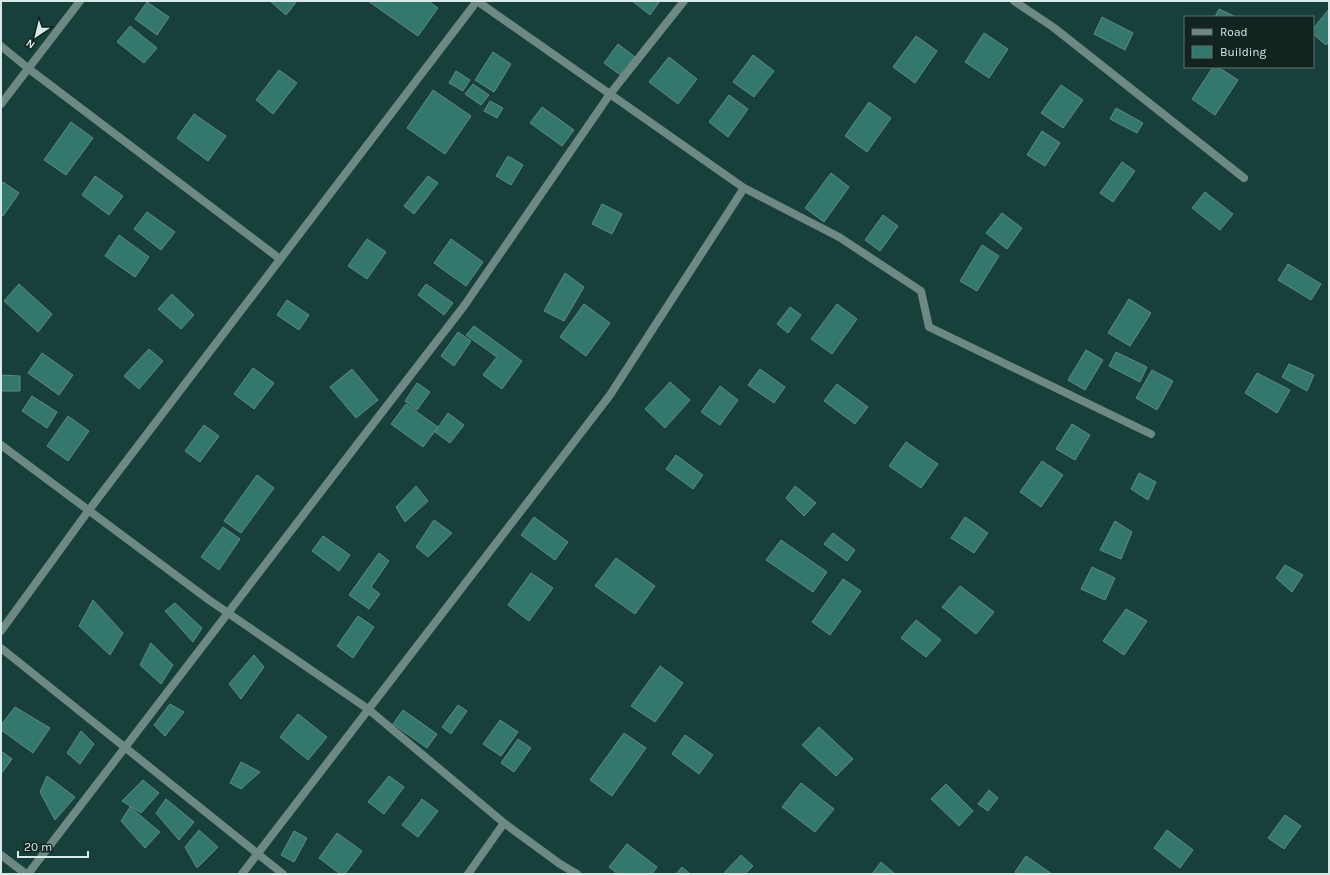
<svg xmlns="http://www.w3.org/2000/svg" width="1330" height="875" font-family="Karla,sans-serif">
<rect width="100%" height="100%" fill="#164039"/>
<path fill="#34786d" stroke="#618a82" d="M270,1H297L286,15Z
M368,1H428L438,8L418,36Z
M632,1H660L650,15Z
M147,2L169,17L157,35L135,19Z
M1219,9L1236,17H1215Z
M1329,9V42L1326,45L1313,34V29Z
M1102,17L1133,33L1125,50L1094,34Z
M130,26L157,48L144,63L117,42Z
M984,33L1008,49L989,78L965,62Z
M916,36L937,51L915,83L893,67Z
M618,44L635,57L622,76L604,63Z
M493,52L511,64L494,92L475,80Z
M753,55L774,71L754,97L733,82Z
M669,57L697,79L678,104L649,82Z
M1213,67H1218L1238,80L1215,115L1192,99Z
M279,70L297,83L273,114L256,100Z
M456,71L470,80L463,91L449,83Z
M473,84L489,95L481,105L465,94Z
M1061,85L1083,100L1063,128L1041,113Z
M433,90L471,116L445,154L407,128Z
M729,95L748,109L728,137L709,122Z
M490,101L503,108L497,118L484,111Z
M869,102L891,118L867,152L845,136Z
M542,107L574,130L562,146L530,123Z
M1116,108L1143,123L1137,133L1110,119Z
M194,114L226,136L208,161L177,138Z
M71,122L93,138L66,175L44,160Z
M1042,131L1060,143L1045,166L1027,155Z
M508,156L523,165L511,185L496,176Z
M1122,162L1135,171L1113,202L1100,193Z
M831,173L849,187L824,222L805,208Z
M95,176L123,196L109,215L82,195Z
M428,176L438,183L414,214L404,206Z
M3,182L19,193L3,216L1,215V186Z
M1205,192L1233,214L1220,230L1192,208Z
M602,204L622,214L612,234L592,224Z
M147,212L175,232L161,250L134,229Z
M1002,213L1022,228L1007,249L986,233Z
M883,215L898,226L880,251L865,240Z
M119,235L149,257L135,277L105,256Z
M367,239L386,252L367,279L348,266Z
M451,239L483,262L466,286L434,263Z
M982,245L999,256L977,291L960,281Z
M1288,264L1321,284L1311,300L1278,280Z
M565,273L584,287L564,321L544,311Z
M19,284L52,314L38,332L4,301Z
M426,284L453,303L444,315L418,295Z
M172,294L194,315L181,329L158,309Z
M1129,299L1151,313L1130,346L1108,333Z
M287,300L309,315L299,330L277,315Z
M584,304L610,323L586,356L560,337Z
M837,304L857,319L832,354L811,339Z
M790,307L801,315L788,333L777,324Z
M474,326L522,361L502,389L483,375L497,357L466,335Z
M458,332L471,341L454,366L441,356Z
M149,349L163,361L139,389L124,376Z
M1086,350L1103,360L1085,390L1068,380Z
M1116,352L1147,367L1140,382L1109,366Z
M42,353L73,375L59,395L28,373Z
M1289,364L1314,375L1307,391L1282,377Z
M253,368L274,383L254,409L234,394Z
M352,369L378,400L356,418L330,387Z
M760,369L785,387L774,403L748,385Z
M1152,370L1173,381L1157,410L1136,398Z
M1257,373L1290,390L1277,413L1245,393Z
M1,375L20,376V391H1Z
M670,382L690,400L665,428L645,409Z
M417,383L430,392L417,410L405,401Z
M837,384L868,407L855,424L824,401Z
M720,386L738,400L720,425L701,412Z
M32,396L57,412L47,428L22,411Z
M406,404L438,427L423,447L391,424Z
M448,413L464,425L450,443L435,432Z
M68,416L89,431L68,461L47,446Z
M1072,424L1090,435L1075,460L1056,449Z
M204,425L219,436L200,462L185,451Z
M906,442L938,464L921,488L889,466Z
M676,455L703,475L693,489L666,469Z
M1042,461L1063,475L1041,507L1020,492Z
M1139,473L1156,482L1148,500L1131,489Z
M257,475L274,488L241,533L224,521Z
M416,486L428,501L405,522L396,507Z
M795,486L816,503L804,516L786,498Z
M534,517L568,542L555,560L521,535Z
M965,517L988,533L974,553L951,538Z
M434,520L452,533L428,557L416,547Z
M1115,521L1132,532L1121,559L1100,550Z
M223,527L240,539L219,570L201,557Z
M833,533L855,550L847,561L824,544Z
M323,536L350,555L339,571L312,551Z
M781,540L827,572L813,592L766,560Z
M379,553L389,561L371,587L380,594L369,609L349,595Z
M616,558L655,586L635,614L595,586Z
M1285,565L1303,575L1292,592L1276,578Z
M1092,567L1115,578L1105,600L1081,589Z
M531,573L553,588L529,621L508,605Z
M843,579L861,591L830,635L812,622Z
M960,586L994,612L976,634L942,607Z
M93,600L123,633L110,655L79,626Z
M175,603L202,628L193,642L165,611Z
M1126,609L1147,621L1124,655L1103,641Z
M358,616L374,627L353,658L337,646Z
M916,620L941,640L926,657L901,638Z
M151,643L173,665L161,684L140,665Z
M254,655L264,667L241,699L229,684Z
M660,666L683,683L655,722L631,706Z
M170,704L184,712L165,736L154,725Z
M458,705L467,711L451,734L442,727Z
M15,707L50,728L33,753L1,730V725Z
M403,710L437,734L427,748L393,724Z
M298,714L327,737L308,760L280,737Z
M500,720L518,732L501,756L483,744Z
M819,727L853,759L836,776L802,745Z
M81,731L94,744L80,764L67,753Z
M624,733L646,748L612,796L590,780Z
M685,735L713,755L699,774L672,754Z
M518,739L531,748L514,772L501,763Z
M1,751L12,759L1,774Z
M241,762L260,772L241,789L230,783Z
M47,776L75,797L55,820L40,792Z
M389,776L404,787L384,814L368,802Z
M143,780L159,793L141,813L122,801Z
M801,783L834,809L815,832L782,807Z
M946,784L973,811L959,826L931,799Z
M989,790L998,798L988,811L978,804Z
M166,799L194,822L179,840L156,813Z
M422,799L438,811L418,837L402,825Z
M130,807L160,832L145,848L121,821Z
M1285,815L1301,826L1284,849L1268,838Z
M199,830L218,847L197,868L185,847Z
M1167,830L1193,850L1180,868L1154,848Z
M294,831L307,838L294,862L281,855Z
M337,833L362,851L345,874H340L319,858Z
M627,844L657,867L652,874H618L609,867Z
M741,855L753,866L745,874H723Z
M1026,856L1052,874H1018L1015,872Z
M881,862L895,874H872Z
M682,867L690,874H676Z"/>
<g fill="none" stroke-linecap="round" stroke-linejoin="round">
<path stroke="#6e8984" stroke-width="8" d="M477,1L744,188L839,237L921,291L929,327L1151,434
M1014,1L1053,27L1244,178
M1,104L80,1
M1,445L209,600L368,709L504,823L560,864L577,874
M1,648L283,874
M1,855L26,874
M28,874L359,442L464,306L610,94L684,1
M242,874L610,395L744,188
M468,874L504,823"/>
<path stroke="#6e8984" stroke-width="8" d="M1,46L29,69L280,259
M1,631L89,510L477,1"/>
</g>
<rect width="1330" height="875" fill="none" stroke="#d6ebe7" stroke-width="4"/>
<rect x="1184" y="16" width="130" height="52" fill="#122320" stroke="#607370"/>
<rect x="1192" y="29" width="20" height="6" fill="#6e8984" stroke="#607370"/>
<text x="1220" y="36" font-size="12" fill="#d6ebe7">Road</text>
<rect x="1192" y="46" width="20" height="12" fill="#34786d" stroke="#607370"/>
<text x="1220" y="56" font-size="12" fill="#d6ebe7">Building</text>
<g transform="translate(36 36) rotate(215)" stroke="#122320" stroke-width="3" paint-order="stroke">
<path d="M0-3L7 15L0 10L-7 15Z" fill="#d6ebe7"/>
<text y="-6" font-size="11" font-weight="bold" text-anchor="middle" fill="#d6ebe7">N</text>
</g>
<path d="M18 851v6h70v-6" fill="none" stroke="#d6ebe7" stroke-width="2"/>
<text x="24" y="851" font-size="12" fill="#d6ebe7" stroke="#122320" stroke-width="3" paint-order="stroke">20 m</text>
</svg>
